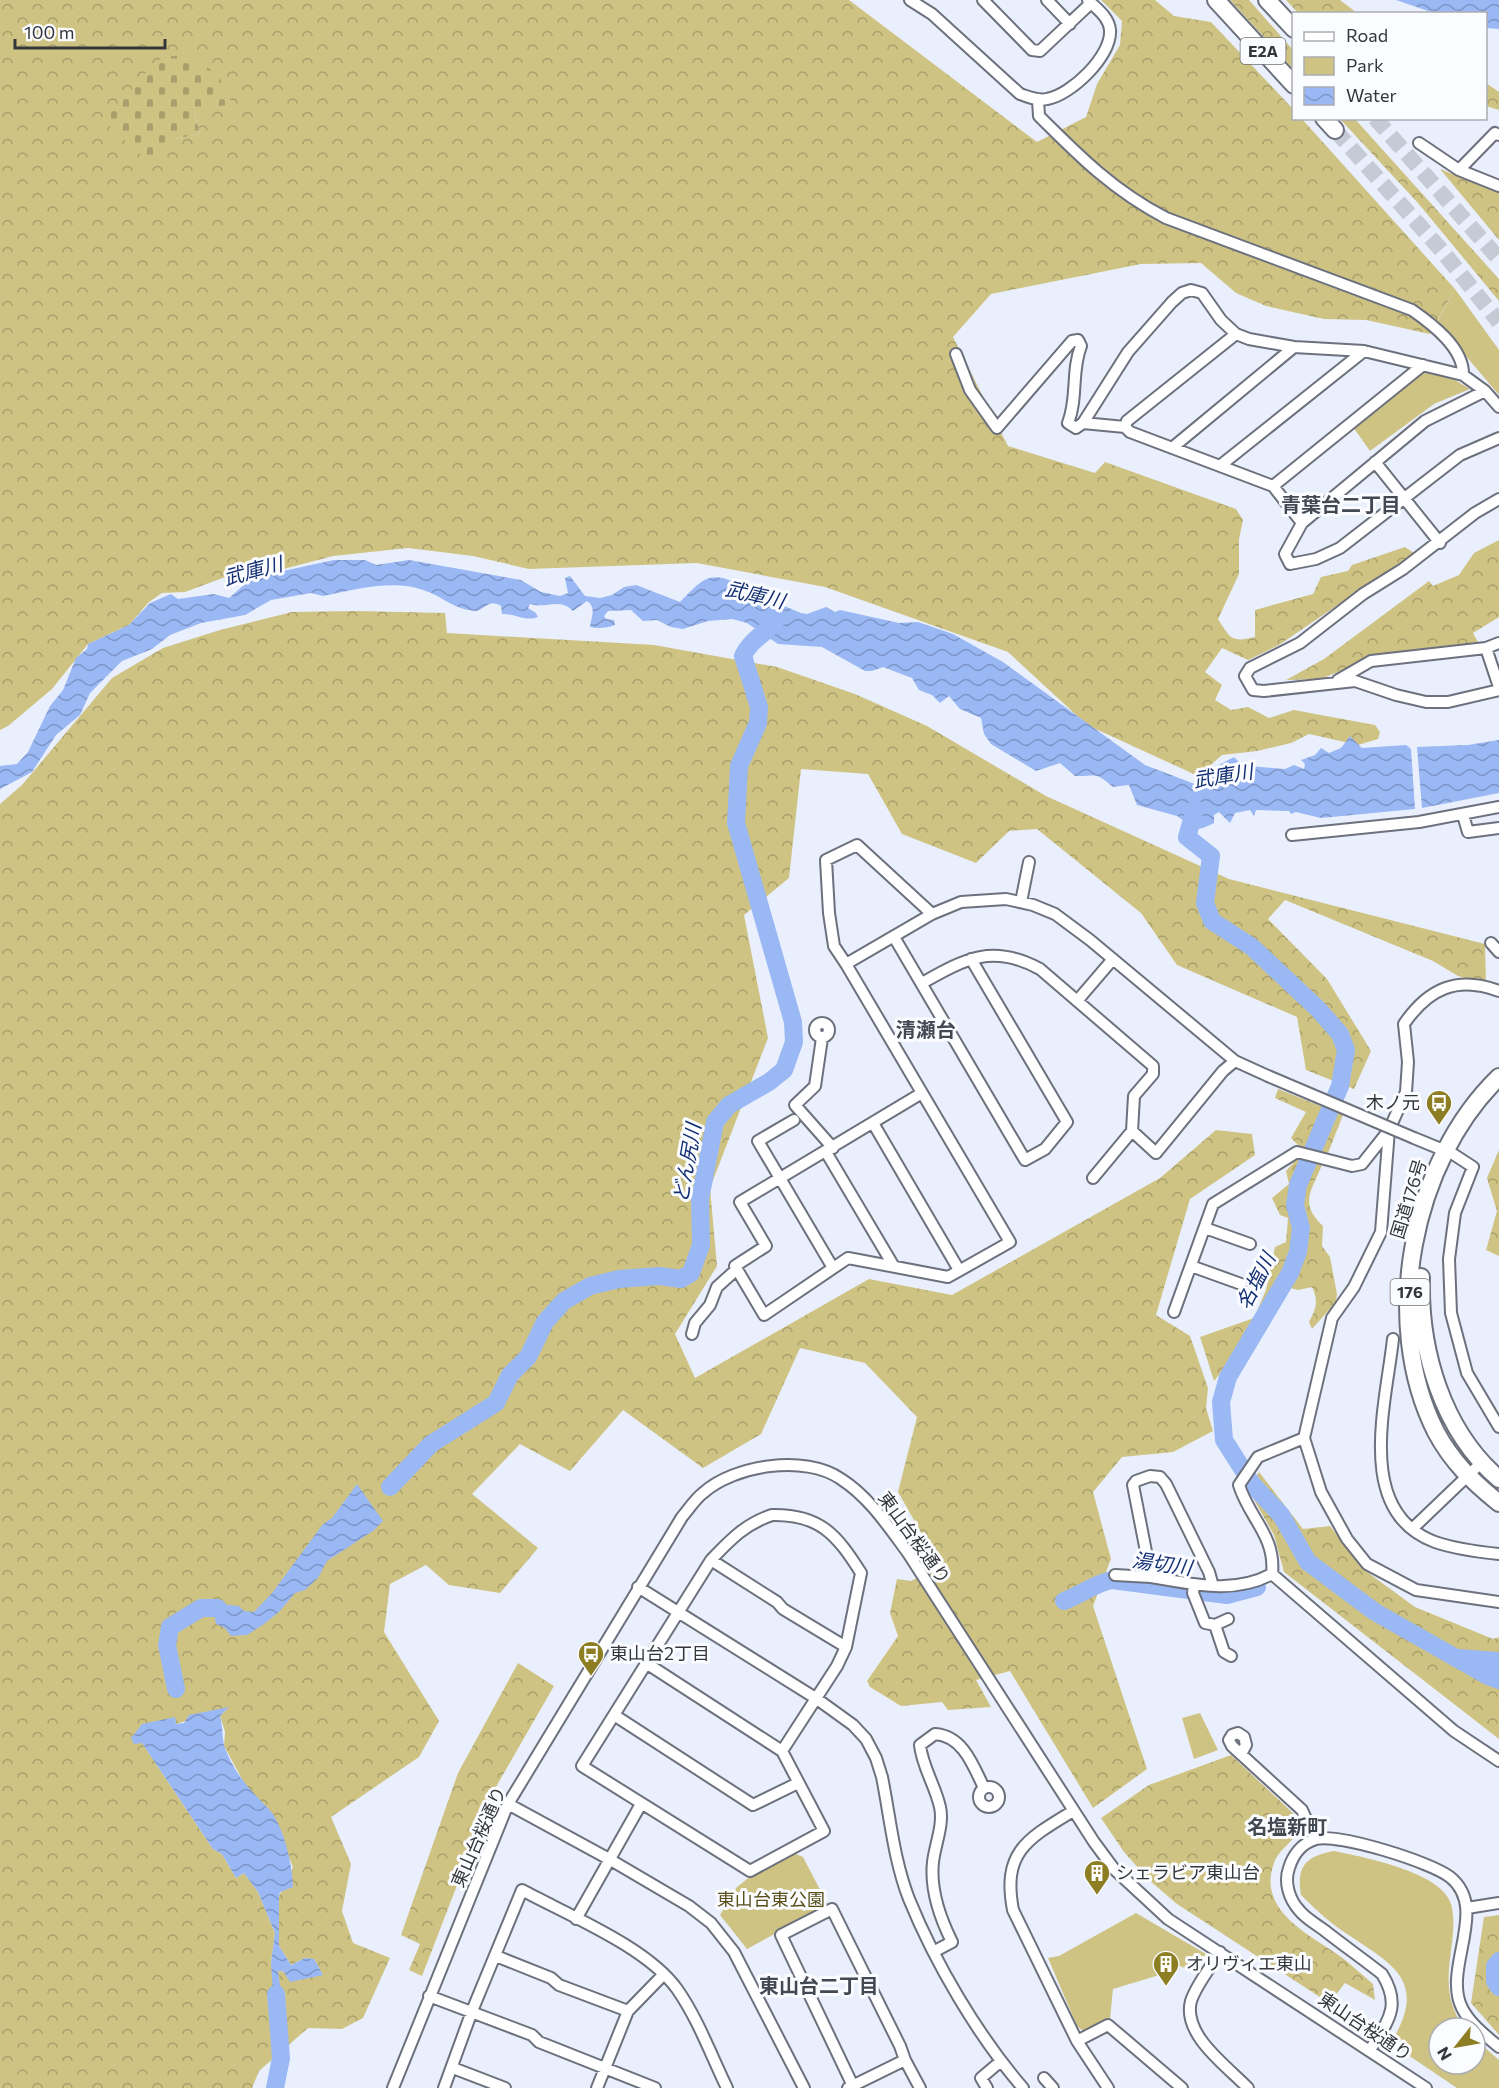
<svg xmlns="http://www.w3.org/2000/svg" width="1499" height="2088" font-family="Commissioner,'Noto Sans JP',sans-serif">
<defs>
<pattern id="forest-crowns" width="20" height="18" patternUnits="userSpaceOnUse" patternTransform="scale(1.5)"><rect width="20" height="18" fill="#cfc383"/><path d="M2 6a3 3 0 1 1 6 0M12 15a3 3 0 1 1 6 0" fill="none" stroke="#a99f6c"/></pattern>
<pattern id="cemetery-stones" width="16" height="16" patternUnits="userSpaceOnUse" patternTransform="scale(1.5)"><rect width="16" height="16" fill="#cfc383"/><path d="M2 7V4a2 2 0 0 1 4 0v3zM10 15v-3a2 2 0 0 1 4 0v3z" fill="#a99f6c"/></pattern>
<pattern id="water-waves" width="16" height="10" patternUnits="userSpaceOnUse" patternTransform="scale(1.5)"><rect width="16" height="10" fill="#9ab8f4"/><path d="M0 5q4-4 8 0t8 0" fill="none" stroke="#7e96c7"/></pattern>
</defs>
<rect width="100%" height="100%" fill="#e9effc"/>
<path fill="#cfc383" d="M1455,289L1499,350V395L1437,322Z
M1422,370L1450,377L1470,389L1434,404L1370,451L1353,427Z
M1200,1713L1218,1750L1194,1759L1182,1718Z
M1334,1851C1363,1857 1442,1872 1451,1904C1456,1922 1452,1941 1450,1959C1447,1986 1448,2004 1464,2028H1439V2064H1475V2039L1499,2060V2088H1457L1399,2049L1396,2034C1426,1978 1388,1962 1347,1934C1330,1923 1315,1909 1301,1895C1296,1866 1306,1856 1334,1851Z
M793,1853L803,1857L828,1905L747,1949L720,1915L737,1887L752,1875Z
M1136,1913L1206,1954L1193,1971L1177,1965L1156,1976L1113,1989L1110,2019L1083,2031L1077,2026L1048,1958L1059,1956Z"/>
<path fill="url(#forest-crowns)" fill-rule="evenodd" d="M0,0H849L1037,142L1086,117L1097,84L1120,45L1122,21L1101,0H1155L1174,16L1211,22L1293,109L1294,118L1302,119L1455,289L1430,334L1366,320L1324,319L1266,306L1236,293L1201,263L1141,264L991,294L953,337L1008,446L1095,473L1105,462L1236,509L1243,520L1239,539V574L1218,619C1230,638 1231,643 1255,637V610L1313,594L1321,577L1348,571L1352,565L1405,547L1414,553L1279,645L1248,660L1222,648L1205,672L1222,685L1215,700L1231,710L1248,707L1269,718L1294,710L1375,725L1380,732L1378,739L1358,745L1309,734L1291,743L1257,751L1222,755L1198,776L1087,725L1008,652L825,587L697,563L529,569L473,556L408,548L333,556L280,570L257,565L185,592L162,593L149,602L129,625L88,644L52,689L8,726L0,730ZM205,64L194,111L200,134L174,139Z
M1230,0H1249L1293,50V69Z
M1286,0H1340L1357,13H1298Z
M1486,83L1499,92V110L1486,106Z
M1340,119H1355L1499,279V301L1418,203Z
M1440,169L1499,193V240Z
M1499,540V617L1473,633L1478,642L1366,661L1320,679L1286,680L1324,659L1429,581L1433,586L1459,575L1474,553Z
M355,611L445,613L447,633L654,645L777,667L855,694L927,726L1046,796L1229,879L1485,944L1486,984L1458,976L1433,961L1285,900L1268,919L1327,979L1371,1051L1354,1089L1306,1070L1297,1017L1177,965L1141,913L1037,829L1009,831L976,863L902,834L868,774L801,769L789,878L744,915L768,1038L710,1188L717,1266L675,1334L695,1378L869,1279L952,1295L1160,1178L1216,1130L1252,1134L1255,1155L1190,1199L1156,1315L1190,1336L1208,1388L1206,1408L1213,1431L1173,1452L1122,1457L1093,1492L1111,1559L1093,1606L1147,1769L1093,1808L1010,1671L976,1680L991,1707L948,1710L942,1702L901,1706L870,1687L867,1681L898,1636L890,1613L897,1579L911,1581L940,1566L898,1492L917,1417L865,1363L800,1348L761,1434L703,1468L623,1410L570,1471L520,1444L472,1494L538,1548L500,1593L449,1585L426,1565L390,1584L384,1632L439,1721L419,1757L331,1817L351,1864L342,1911L353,1943L390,1958L363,2018L342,2029L308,2028L259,2071L252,2088H0V804L22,785L112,678L163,648L220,630L292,612ZM228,1708L220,1716L225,1732L224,1746L248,1790L268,1808L293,1867L279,1896V1946L291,1965L305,1958L314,1959L323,1975L278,1971L280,1993L271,1963L275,1933L258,1892L244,1873L236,1878L222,1854L213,1849L142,1743L175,1718L176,1724Z
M1278,1089L1343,1115L1328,1153L1301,1148L1291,1138L1306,1112L1275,1098Z
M1499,1150V1256L1486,1250L1497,1211L1487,1178Z
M1299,1157L1322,1165C1311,1192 1299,1203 1323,1226L1322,1246L1330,1257L1337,1294L1336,1302L1312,1329L1309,1322C1316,1309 1319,1301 1312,1287L1298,1290L1276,1284L1238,1351L1214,1381L1200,1337L1254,1318L1266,1290L1275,1247L1286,1242L1288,1218L1280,1215L1272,1198L1289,1184L1286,1171Z
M1259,1472L1303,1529L1330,1526L1367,1572L1415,1607L1493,1639L1499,1637V1739L1284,1572L1274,1535L1248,1489Z
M518,1663L554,1686L493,1792L422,1976L409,1970L420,1944L401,1935L458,1773Z
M1231,1755L1296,1816L1301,1826C1296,1841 1280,1847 1274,1863C1257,1909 1306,1933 1337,1954C1350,1963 1361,1974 1373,1984L1375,2000L1345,1983L1329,2003L1177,1904L1149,1880L1124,1852L1101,1818L1149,1785Z
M1499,1915V2035L1471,2003L1484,1917Z"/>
<path fill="url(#cemetery-stones)" d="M185,55C209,66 225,77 231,104L194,111L200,134L174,139L150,163L104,121L151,67L163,57Z"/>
<path fill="url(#water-waves)" d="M1396,0H1499V29L1486,28V14L1434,13Z
M334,560H365L376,565L409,560L521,580L541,592L560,596L568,593L565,578L570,576L585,596L600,598L612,595L624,587L636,585L680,602C697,586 706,570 731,581L744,597L760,593L772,601L801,613L807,614L826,607L835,612L840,610L899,623L918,622L953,634L1003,662L1145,765L1205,788L1217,766L1234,757L1240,763L1247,762L1250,766L1285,769L1294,765L1304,769L1305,764L1301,760L1315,755L1321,748L1329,753L1341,748L1350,736L1362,748L1406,745L1411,749L1415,809L1321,818L1296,812L1291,814L1289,811L1256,810L1254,816L1250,810L1235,813L1230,823L1219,812L1214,815V823C1206,827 1195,832 1187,829L1184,821L1177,816L1137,805L1129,785L1113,787C1094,770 1096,777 1075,776L1060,763L1036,771L991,744L984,734L981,718L960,709L949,696L940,703L932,695L919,690L912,678L883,667L872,671H865L822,647L778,644L747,623L732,619L708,621L683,629L671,627L657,620L643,621L631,610L608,611L604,616L606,619L614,620L615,625C608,628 598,629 590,627C591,617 597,608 587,601L573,611C560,597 546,609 530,604L528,608L536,613L538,617C524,622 515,613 502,614L501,606C490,599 487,607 477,611C453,610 445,597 423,590C392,579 354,590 323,596L311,593L271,600L245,615L201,623L170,635L152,649L122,661L90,693L80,715L56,735L32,772L0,789V766L17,764L28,752L50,706L63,690L76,658L87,649L88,644L129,625L150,603L171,594L178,599L214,594L229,598L260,571H283Z
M1499,740V793L1422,808L1417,747L1468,745Z
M357,1484L383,1521L373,1531L327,1561L318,1578L305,1590L295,1593L279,1612L264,1624L247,1635L231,1636L225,1628L216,1624L214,1614L221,1604L239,1606L244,1611L254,1612L272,1593L323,1524L332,1518Z
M229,1707L220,1716C223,1726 222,1741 225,1748C235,1774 249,1789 268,1808C283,1823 293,1866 293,1887L280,1892L279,1896V1946L291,1965L305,1958L314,1959L323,1975L290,1982L283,1971H278L281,1993L273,1995L271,1963L275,1933L258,1892L244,1873L236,1878L222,1854L213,1849L142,1743L134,1744L131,1738L142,1724L175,1717L176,1724L184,1723L189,1715Z"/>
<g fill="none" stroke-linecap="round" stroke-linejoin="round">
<path stroke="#9ab8f4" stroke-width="18" d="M1195,809L1187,837L1211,856L1205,903L1212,921L1252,947L1318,1009L1340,1034L1346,1050L1340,1086L1298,1185L1295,1205L1301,1228L1298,1252L1290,1273L1228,1377L1221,1402L1224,1440L1252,1484L1281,1515L1308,1562L1375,1612L1486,1675L1499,1680
M390,1487L431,1444L496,1403L510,1375L528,1357L545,1322L564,1301L590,1286L619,1279L659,1276L681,1279L691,1273L701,1245L700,1199L715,1122L729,1105L769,1082L784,1070L794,1042L793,1022L736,823L739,766L758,723L759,707L743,656C750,640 764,635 775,622
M1064,1601C1081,1595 1095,1583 1112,1580L1227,1595L1257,1587
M1459,1658L1499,1661
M176,1689L167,1645L170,1627L201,1608H218
M1499,1961L1495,1966V1981L1499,1987
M275,2088L281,2058L276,1994"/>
<path stroke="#c5cad5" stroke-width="16" stroke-dasharray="16 8" stroke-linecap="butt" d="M1375,118L1499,259
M1335,130L1443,252L1499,322"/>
<g stroke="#6c717d" stroke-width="14">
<path id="minor" d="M910,0L932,14L1020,94C1029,97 1037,101 1047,99C1071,95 1112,56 1110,30C1109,17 1097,9 1088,0
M983,0L1032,50L1040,51L1091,3
M1047,0L1070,24
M1038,100L1039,116C1080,157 1114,191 1166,218L1412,310C1432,324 1464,348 1463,375
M1419,143L1459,170L1495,133L1499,135
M1459,170L1499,186
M1236,334L1127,421L1125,427L1130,432L1273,486L1302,523L1425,421L1485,391
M956,354L970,390L997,428L1072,341L1078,340L1081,346C1071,371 1078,398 1068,423L1076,428L1083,423L1128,352L1172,302L1182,293L1191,290L1202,293L1221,320L1236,334L1249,339L1294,347L1364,351L1463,375L1485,391L1499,407
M1083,423L1125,427
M1172,448L1294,347
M1375,462L1440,543
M1221,465L1364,351
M1273,486L1423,365
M1499,499L1475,513L1403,569L1363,594L1300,643L1250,668L1245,676L1253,690L1264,691L1355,681L1396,695L1426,702H1448L1499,690
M1302,523L1285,554L1290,564L1316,559L1340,548L1460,455L1499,438
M1486,648L1499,687
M1338,680L1371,661L1486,648L1499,643
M1463,815L1468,832L1499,828
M1292,835L1419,822L1499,807
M1021,902L1029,862
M894,937L1025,1160L1045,1149L1067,1122L971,959
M1491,943L1499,952
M846,964L932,914L961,902L1006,899L1033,905L1055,914L1090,940L1235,1061L1268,1076
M922,983C965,959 992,943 1040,969L1153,1066V1074L1134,1096L1132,1131L1156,1153L1223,1071L1235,1061
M1499,991C1457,975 1428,989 1404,1024L1408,1062L1406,1092L1389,1130L1381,1232L1354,1287L1332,1318L1304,1438L1321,1492L1347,1539L1367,1564L1416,1590L1499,1602
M1077,1001L1113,959
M815 1030a7 7 0 1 1 14 0a7 7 0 1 1-14 0Z
M822,1038L815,1086L795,1105L833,1148
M922,1093L740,1202L766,1246L735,1266L764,1315L848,1258L948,1277L1010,1242L846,964L834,946L829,913L826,860L857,845L932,914
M794,1120L758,1141L833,1268
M873,1123L959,1270
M1414,1138L1453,1154L1473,1167L1455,1213L1449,1259L1451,1313L1467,1373L1499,1427
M826,1152L893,1265
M1093,1178L1132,1131
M1205,1228L1250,1244
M1191,1266L1241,1284
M1174,1312L1213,1204L1297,1152L1352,1166L1362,1164L1389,1130
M692,1334L695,1323L710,1305L717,1287L737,1269
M1393,1339C1386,1404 1354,1512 1435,1542C1455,1549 1479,1552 1499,1554
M772,1515C820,1514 837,1535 861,1573L846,1647L837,1666L782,1751L824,1831L750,1871L582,1766L711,1560C730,1540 745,1524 772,1515Z
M1412,1529L1481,1463
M711,1560L777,1602L783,1609L846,1647
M1272,1574L1454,1731L1499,1761
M1272,1574C1276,1536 1249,1518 1239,1485L1258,1457L1304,1438
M1115,1575L1151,1577
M1194,1584L1193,1593L1205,1623L1215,1625L1228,1619
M1213,1586L1209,1572L1166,1484L1160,1477L1150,1476L1136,1481L1133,1485L1151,1577C1193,1584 1233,1595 1272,1574
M638,1587L817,1699L853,1725L866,1739L876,1758L882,1777C890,1817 894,1861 909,1899C935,1963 978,2036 1023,2088
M1215,1625L1224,1652L1231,1656
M646,1663L782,1751
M614,1715L753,1805L798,1783
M1241,1754L1246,1745L1244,1737L1238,1733L1232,1735L1229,1740L1232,1746L1302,1810L1315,1839
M979 1797a10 10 0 1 1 20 0a10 10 0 1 1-20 0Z
M508,1804L609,1859L689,1906L711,1923L734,1952L804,2088
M1073,1811C1027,1839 1002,1852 1013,1910L1077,2041L1108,2088
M1467,1908L1499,1903
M576,1919L641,1804
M935,1951L952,1942C940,1918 930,1889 933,1862C935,1844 944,1825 940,1807C935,1785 922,1766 920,1745L935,1734C963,1736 973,1765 984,1788
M1220,1952C1211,1967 1196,1985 1191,2001C1182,2035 1227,2066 1248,2088
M496,1956L551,1978L559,1985L628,2011
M429,1996L532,2035L539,2042L655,2088
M1077,2041L1108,2025L1182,2088
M1370,2050C1388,2021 1402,2006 1382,1974C1363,1959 1343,1945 1324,1930C1316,1924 1305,1918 1299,1910C1289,1899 1284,1882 1289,1868C1293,1855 1302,1843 1316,1839C1338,1833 1431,1862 1450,1877C1490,1909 1442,1968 1462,2008C1470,2024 1485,2035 1499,2047
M453,2068L505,2088
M1044,2078L1053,2088
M853,2086L781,1935L832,1909L900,2046L905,2060
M393,2088L508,1804L682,1517C689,1509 695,1499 703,1493C734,1465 805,1454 841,1479C869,1497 888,1526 908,1553L1094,1842L1114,1869L1168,1919L1426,2088
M444,2088L472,2011L522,1890C568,1915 647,1947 677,1989C698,2019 711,2055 727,2088
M597,2088L628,2011L664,1974
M848,2088L905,2060L920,2088
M987,2088L981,2078L1001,2061"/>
</g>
<g stroke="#6c717d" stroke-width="20">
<path id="highway" d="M1216,0L1294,85
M1267,0L1294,29
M1324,118L1335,130
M1499,1077C1412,1161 1380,1322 1436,1432C1452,1462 1473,1482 1499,1503
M1421,1277C1419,1350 1442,1430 1499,1479"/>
</g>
<use href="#minor" stroke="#fff" stroke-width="10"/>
<use href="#highway" stroke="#fff" stroke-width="16"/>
<g stroke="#6c717d" stroke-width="14" stroke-linecap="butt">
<path id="minor-bridge" d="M1268,1076L1414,1138"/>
</g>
<use href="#minor-bridge" stroke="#fff" stroke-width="10"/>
</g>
<defs>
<g id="bus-pin" transform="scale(1.35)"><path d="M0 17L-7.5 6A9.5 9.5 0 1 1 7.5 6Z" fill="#8d7d23" stroke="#fbfcff"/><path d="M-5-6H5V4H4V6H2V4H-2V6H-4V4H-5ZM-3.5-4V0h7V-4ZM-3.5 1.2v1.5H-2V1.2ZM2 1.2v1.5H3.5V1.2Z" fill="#fff"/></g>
<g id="building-pin" transform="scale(1.35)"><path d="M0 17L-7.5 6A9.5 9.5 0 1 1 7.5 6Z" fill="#8d7d23" stroke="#fbfcff"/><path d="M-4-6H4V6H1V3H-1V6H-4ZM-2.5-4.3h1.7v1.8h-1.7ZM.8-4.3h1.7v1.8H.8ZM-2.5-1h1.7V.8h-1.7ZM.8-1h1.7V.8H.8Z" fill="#fff"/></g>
</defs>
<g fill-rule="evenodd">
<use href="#bus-pin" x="1439" y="1103"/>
<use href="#bus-pin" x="591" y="1654"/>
<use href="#building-pin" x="1097" y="1873"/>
<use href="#building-pin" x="1166" y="1964"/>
</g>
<g text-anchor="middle" stroke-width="6" stroke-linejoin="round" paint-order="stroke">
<g fill="#fbfcff" stroke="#707176" stroke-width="1.5">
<rect x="1240.5" y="38" width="45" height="26" rx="4.5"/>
<rect x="1390.5" y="1279" width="39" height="26" rx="4.5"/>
</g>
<g font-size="16" font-weight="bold" fill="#34363b">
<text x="1263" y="57">E2A</text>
<text x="1410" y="1298">176</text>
</g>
<g font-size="18" fill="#34363b" stroke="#fbfcff" text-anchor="start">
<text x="1420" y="1109" text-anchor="end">木ノ元</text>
<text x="610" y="1660">東山台2丁目</text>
<text x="1116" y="1879">シェラビア東山台</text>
<text x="1186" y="1970">オリヴィエ東山</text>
</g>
<g font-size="18" fill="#34363b" stroke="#fbfcff">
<text transform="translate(1409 1199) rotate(-73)" y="6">国道176号</text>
<text transform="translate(914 1538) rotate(54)" y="6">東山台桜通り</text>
<text transform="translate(479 1837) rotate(-66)" y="6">東山台桜通り</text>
<text transform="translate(1365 2027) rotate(34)" y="6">東山台桜通り</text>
</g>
<g font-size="18" fill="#594f19" stroke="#fbfcff">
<text x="771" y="1906">東山台東公園</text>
</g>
<g font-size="20" font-weight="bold" fill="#434953" stroke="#fbfcff">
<text x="1341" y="512">青葉台二丁目</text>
<text x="926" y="1037">清瀬台</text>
<text x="1287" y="1834">名塩新町</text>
<text x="819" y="1993">東山台二丁目</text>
</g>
<g font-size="20" font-style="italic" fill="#132f74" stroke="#fbfcff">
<text transform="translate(253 571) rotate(-15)" y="7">武庫川</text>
<text transform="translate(755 595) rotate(13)" y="7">武庫川</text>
<text transform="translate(1223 776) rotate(-9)" y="7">武庫川</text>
<text transform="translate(687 1163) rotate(-80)" y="7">どん尻川</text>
<text transform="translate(1256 1281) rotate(-63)" y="7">名塩川</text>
<text transform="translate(1162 1564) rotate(8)" y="7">湯切川</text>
</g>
</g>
<rect x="1292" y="12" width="195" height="108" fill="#fbfcff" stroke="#abadb1" stroke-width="1.5"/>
<rect x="1304" y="32" width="30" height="9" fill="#ffffff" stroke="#abadb1" stroke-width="1.5"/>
<text x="1346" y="42" font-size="18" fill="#34363b">Road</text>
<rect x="1304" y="57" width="30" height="18" fill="#cfc383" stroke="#abadb1" stroke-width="1.5"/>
<text x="1346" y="72" font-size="18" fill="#34363b">Park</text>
<rect x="1304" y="87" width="30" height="18" fill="url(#water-waves)" stroke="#abadb1" stroke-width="1.5"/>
<text x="1346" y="102" font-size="18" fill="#34363b">Water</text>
<g transform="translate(1457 2046) rotate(239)"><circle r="28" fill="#fbfcff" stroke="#abadb1" stroke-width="1.5"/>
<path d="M0-4.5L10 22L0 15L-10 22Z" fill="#8d7d23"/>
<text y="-9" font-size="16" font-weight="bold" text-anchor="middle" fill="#34363b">N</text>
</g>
<path d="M15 39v9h150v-9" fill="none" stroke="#34363b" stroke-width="3"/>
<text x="24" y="39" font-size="18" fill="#34363b" stroke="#fbfcff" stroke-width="4.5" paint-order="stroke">100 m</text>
</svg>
